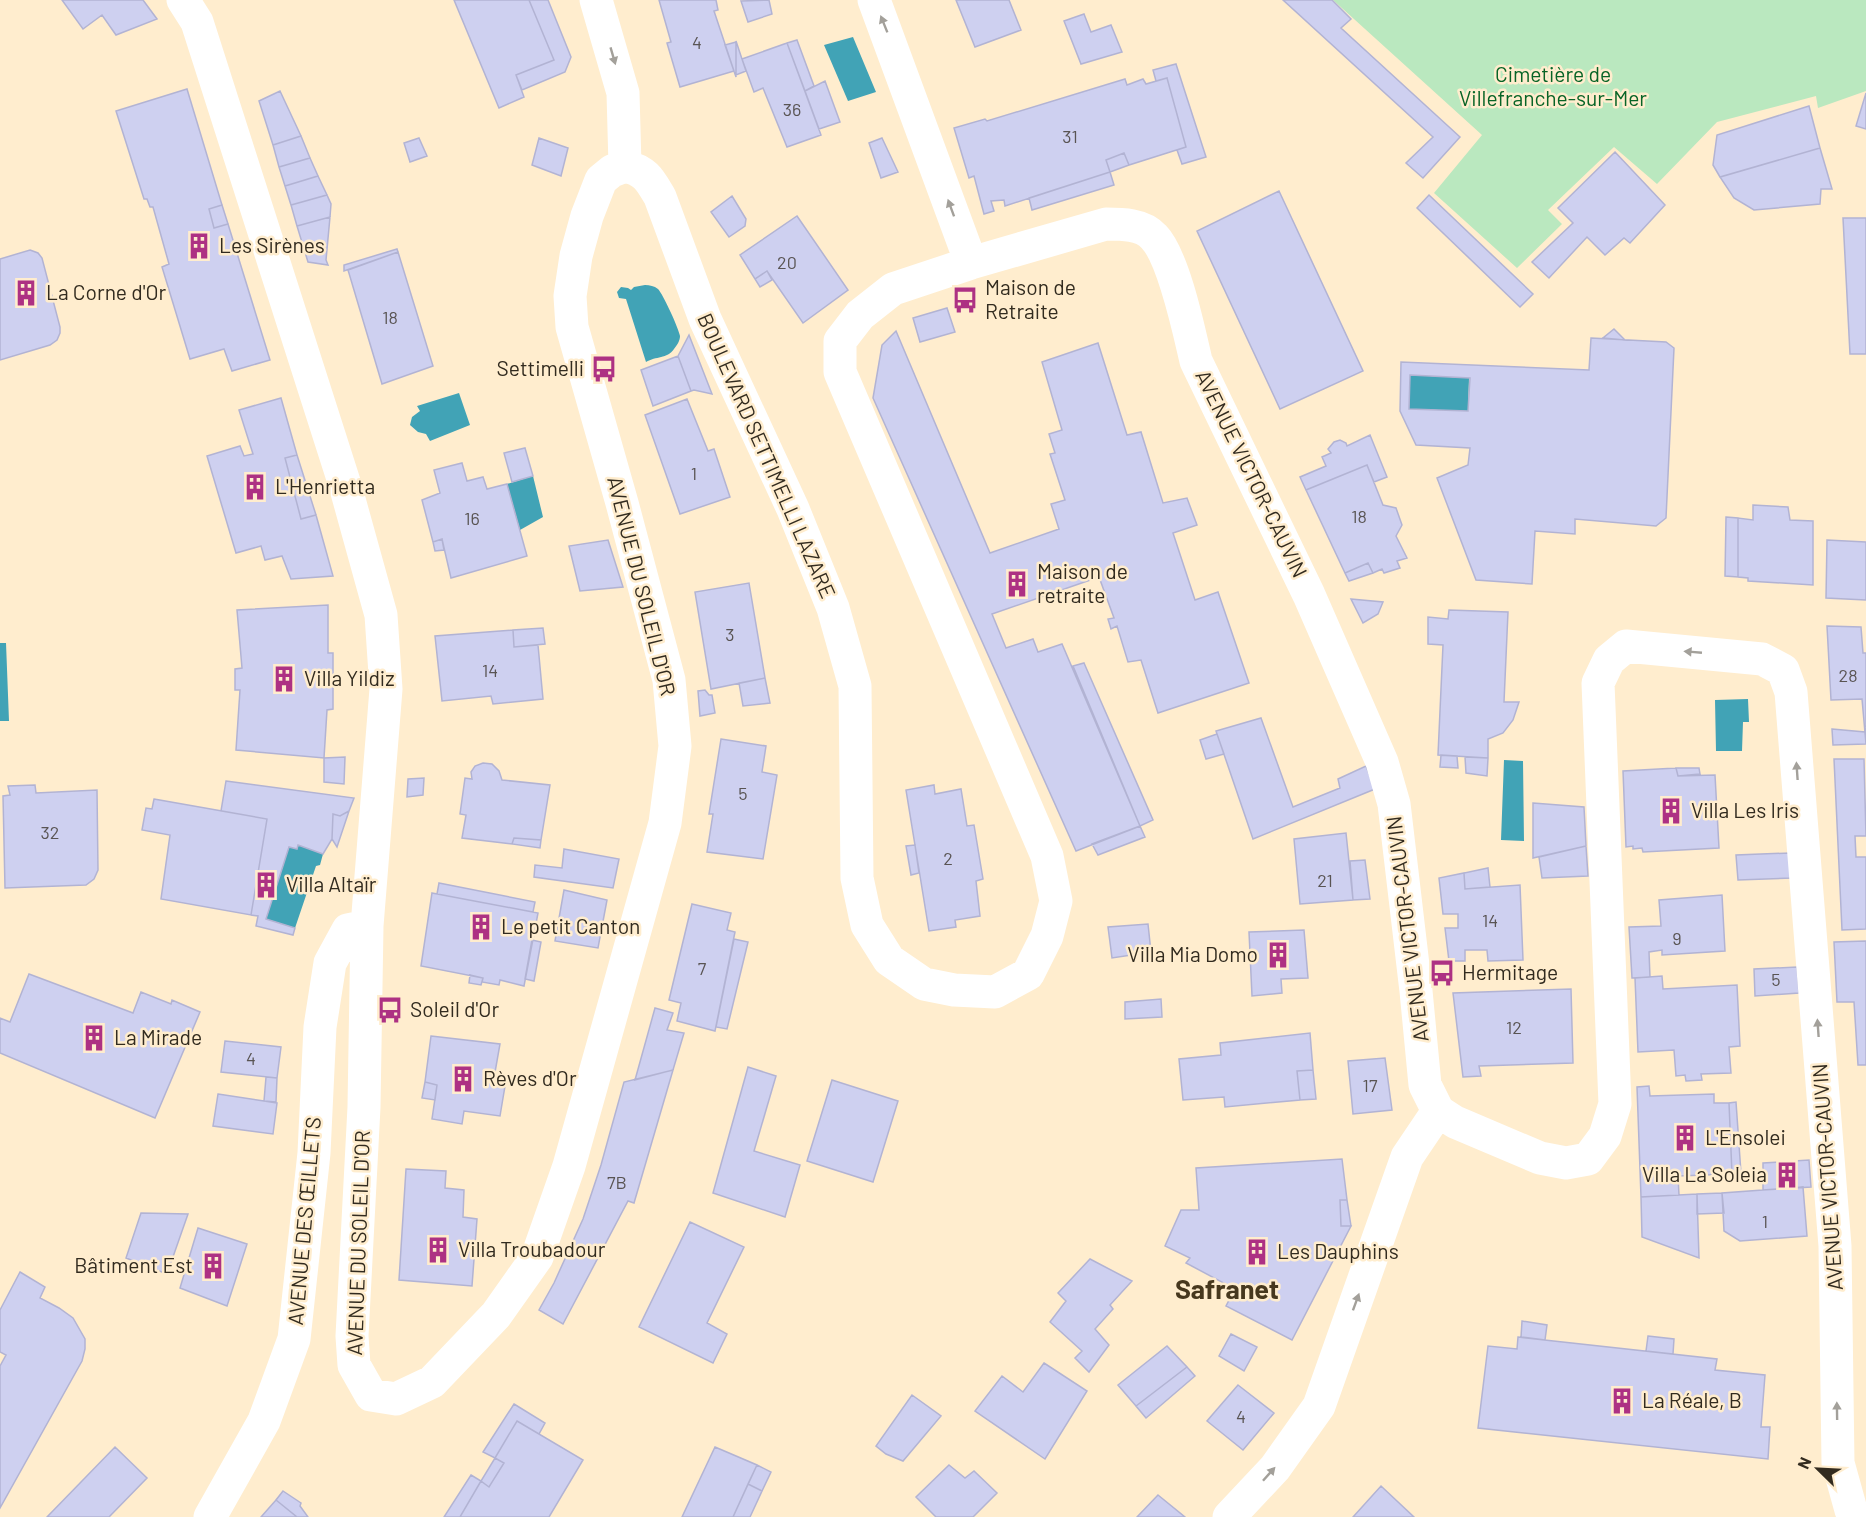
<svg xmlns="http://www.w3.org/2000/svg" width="1866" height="1517" font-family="Barlow,sans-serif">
<rect width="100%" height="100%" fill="#ffedce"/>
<path fill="#bae8bf" d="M1333,0H1866V91L1818,108L1816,96L1717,122L1657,184L1614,147L1548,210L1562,224L1517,268L1434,193L1482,135Z"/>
<path fill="#41a3b6" d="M853,37L876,92L848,101L824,45Z
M645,285C650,285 654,286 658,289C663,294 679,329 680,336C680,341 677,345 674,349C667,359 656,356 646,362L626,299L619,298L617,292L621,287L628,288L631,290L634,287Z
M1410,375L1469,378L1468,411L1409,409Z
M459,393L470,425L430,441L426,434L418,432L410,425L412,417L420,411L417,406Z
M533,476L543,517L520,530L507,484Z
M0,643H6L9,721H0Z
M1748,699L1749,722H1743L1742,751H1716L1715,700Z
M1504,760L1523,761L1524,841L1501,840Z
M298,845L323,854L320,865L316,866L295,928L266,919L289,847L297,849Z"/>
<path fill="#ced0f0" stroke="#b2b3d3" stroke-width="1.5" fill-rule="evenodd" d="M62,0H143L157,19L116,35L102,15L83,29Z
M454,0H529L554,60L516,75L524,97L499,108Z
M529,0H548L571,57L565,72L522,90L516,75L554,60Z
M659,0H716L718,10L714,11L734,71L680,87L667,43L671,42Z
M769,0L772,14L748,22L741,1Z
M956,0H1009L1021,30L975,47Z
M1283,0H1332L1351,19L1341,28L1460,137L1423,178L1406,163L1433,137Z
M1084,14L1091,32L1111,25L1122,52L1081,64L1064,21Z
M797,40L814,86L805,91L787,43Z
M736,41L746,71L736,75Z
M736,42V77L725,45Z
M787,43L821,135L787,147L763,88L754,92L742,59Z
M1176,64L1206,157L1182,164L1177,150L1186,147L1167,78L1156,81L1153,70Z
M1167,78L1186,147L1129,165L1124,153L1106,160L1110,172L1005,206L1004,200L991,201L994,211L984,214L974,176L969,178L954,128L985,119L987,121L1125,79L1127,85L1143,79L1146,84Z
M825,81L840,122L819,129L805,91Z
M187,89L222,205L209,209L214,228L228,224L270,360L232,371L224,349L190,359L162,267L169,264L153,207H150L147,199H144L116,111Z
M280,91L301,136L273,145L259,101Z
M1866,93V129L1856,126Z
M1809,106L1820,148L1720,177L1713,165L1717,135Z
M301,136L310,158L279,167L273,145Z
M419,138L427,156L410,162L404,143Z
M539,138L568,148L561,176L532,165Z
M882,138L898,172L881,178L869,143Z
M1820,148L1832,189H1821L1820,204L1754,210L1734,198L1720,177Z
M1615,152L1665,205L1630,243L1624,238L1605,255L1587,237L1549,278L1532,262L1573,223L1558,208Z
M1124,153L1129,165L1110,172L1106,160Z
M310,158L318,176L285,186L279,167Z
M1110,172L1114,185L1032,210L1029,198Z
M318,176L327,195L291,205L285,186Z
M1279,191L1363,371L1280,409L1197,231Z
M327,195L331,204L330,217L297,226L291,205Z
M1429,195L1533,294L1520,307L1417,208Z
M732,196L746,219L745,226L729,237L711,212Z
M222,205L228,224L214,228L209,209Z
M797,216L848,290L803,323L767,271L755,279L740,255Z
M330,217L326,260L328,265L308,262L297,226Z
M1843,218H1866V354H1850Z
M397,249L398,252L344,271V265Z
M30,250L38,253L42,258L60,327V333L57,340L50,345L0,360V259Z
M398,252L433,366L382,384L348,270Z
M767,271L772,280L760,287L755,279Z
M947,308L955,332L920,342L913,318Z
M1614,329L1625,340L1603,338Z
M896,331L990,553L1059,529L1051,504L1065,500L1050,454L1055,453L1049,434L1062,430L1042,362L1098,343L1127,435L1141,432L1163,503L1187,498L1197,525L1173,533L1195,600L1218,592L1249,683L1158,713L1141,660L1128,662L1117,626L1111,629L1108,619L1114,618L1099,577L992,614L1006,648L1033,639L1038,652L1062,644L1140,826L1076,851L873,398L882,345Z
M689,335L712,394L694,390L691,391L678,356Z
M1591,338L1666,342L1674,348L1666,518L1656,526L1575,519V534L1535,531L1532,584L1476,580L1437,478L1468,465L1470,448L1416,445L1400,411L1401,362L1589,370ZM1410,375L1470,378L1468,411L1409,409Z
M678,356L691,391L653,406L641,370Z
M281,398L297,455L285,458L301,519L316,515L333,576L291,579L282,556L265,560L261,546L236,553L207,456L240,446L244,456L253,454L239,410Z
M687,399L708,451L714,449L730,497L680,514L645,415Z
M1370,435L1387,477L1374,482L1367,465L1306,490L1300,477L1326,466L1322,457L1331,453L1328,449L1334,442L1340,440L1346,443L1347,446Z
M525,448L533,476L512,482L504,453Z
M297,455L316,515L301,519L285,458Z
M462,463L467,481L483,477L487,489L507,484L527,556L451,578L442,539L433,542L422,500L440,493L434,470Z
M1367,465L1383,505L1396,508L1402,525L1396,536L1407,558L1397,561L1400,568L1384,573L1382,569L1373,573L1368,563L1345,573L1306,490Z
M1753,505L1788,507L1790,520L1813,521V585L1748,581V578L1738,577V518L1753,520Z
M1726,517L1738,518V577L1725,576Z
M442,539L444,550L435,551L433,542Z
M608,540L623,587L580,591L569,546Z
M1827,540L1866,542V600L1826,598Z
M1368,563L1373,573L1349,581L1345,573Z
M749,583L765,678L711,689L695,592Z
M1351,599L1383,602L1378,614L1363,623Z
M328,605V653H333V709L327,710L324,758L236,750L240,690H235V669L242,668L237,610Z
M1449,610L1508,612L1504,702H1519L1513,720L1503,733L1488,739V758L1438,755L1443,645L1428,644V617L1448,619Z
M1827,626L1861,627L1863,653H1866V744L1862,699L1831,700Z
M543,628L545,644L514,647L513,630Z
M513,630L514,647L538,645L543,699L493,704L491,696L442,701L435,636Z
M1084,663L1153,820L1140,826L1073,666Z
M765,678L770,703L743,706L739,683Z
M705,690L709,695H712L715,713L700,716L698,691Z
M1261,718L1293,807L1340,788L1338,779L1366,766L1375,789L1253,839L1216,731Z
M1832,729L1865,732L1866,744L1833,745Z
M1217,734L1224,754L1206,759L1200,740Z
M721,739L766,746L762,772L777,775L763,859L707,852L713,814H709Z
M1441,755L1457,756L1458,768L1440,767Z
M345,757L344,784L324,782V758Z
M1465,757L1488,758L1487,776L1466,773Z
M1834,759H1864L1866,836H1855L1856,857H1866V929L1842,930Z
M483,763L492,764L499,771L502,780L550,785L541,840L514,838L512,844L462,838L466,815L460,814L465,778L472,779L471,772L475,766Z
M1676,768L1678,776L1715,775L1719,848L1643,852L1642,848L1633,849V846L1626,847L1623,771Z
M1676,768H1699L1700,774L1678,776Z
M424,778L423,795L407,797L408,779Z
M226,781L354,798L349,811L340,816L333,814L332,839L323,854L298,845L297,849L289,847L266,919L295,928L293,935L256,926L258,916L251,915L267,819L221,811Z
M35,785L36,793L97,790L98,870L94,879L86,885L5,888L3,796L10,795L8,786Z
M934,785L935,794L961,789L967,826L974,825L983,879L976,881L980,916L955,920L956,927L929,931L906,790Z
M154,799L267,819L251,915L161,899L170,835L142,830L146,808L152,809Z
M1533,803L1584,807L1586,846L1533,858Z
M349,811L337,847L332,839L333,814L340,816Z
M1140,826L1145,837L1098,855L1092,844Z
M1346,833L1353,900L1300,904L1294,839Z
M514,838L541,840L540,848L512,844Z
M915,845L919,873L911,875L906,846Z
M1586,846L1588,876L1542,878L1539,857Z
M564,849L619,859L613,888L534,877L535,865L562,868Z
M1790,853L1792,878L1738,880L1736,855Z
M1365,860L1370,899L1353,900L1350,861Z
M1488,868L1490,887L1465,889L1464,873Z
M1464,873L1465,889L1520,885L1523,960L1488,961L1487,950H1465V961H1449L1445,928H1458V914H1443L1439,878Z
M439,883L535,902L533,912L437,894Z
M564,890L607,900L598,948L555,941Z
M432,893L538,913L524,986L500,980L499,985L482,982L483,978L421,966Z
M1722,895L1725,951L1662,955V950L1649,952L1650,977L1632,978L1629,927L1661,926L1659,900Z
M692,904L731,913L727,930L735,932L715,1031L677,1021L681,1003L669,1000Z
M1148,924L1151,952L1112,958L1108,927Z
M1304,930L1308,978L1281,979L1282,993L1252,996L1249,932Z
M734,939L748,942L727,1029L716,1027Z
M532,940L541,942L534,981L525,979Z
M1866,941V1065H1858L1854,1002H1837L1834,942Z
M1797,967L1799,993L1755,996L1754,969Z
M29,974L133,1013L141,992L171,1004L172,1000L200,1012L155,1118L0,1053V1018L10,1022Z
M470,975L483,978L481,985L469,983Z
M1662,976L1663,989L1737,985L1740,1046L1729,1047L1731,1073L1701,1074L1702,1080L1686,1081L1685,1075L1676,1076L1674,1050L1638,1052L1635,978Z
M1571,989L1573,1063L1479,1066L1481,1076L1463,1077L1453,993Z
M1161,999L1162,1017L1125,1019V1002Z
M655,1008L673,1013L667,1030L684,1033L673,1070L635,1080Z
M1310,1033L1313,1070L1297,1071L1300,1100L1225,1107L1224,1097L1183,1100L1179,1059L1221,1055L1220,1043Z
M431,1036L500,1044L494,1078L506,1080L500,1116L464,1111L462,1124L432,1119L437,1085L425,1082Z
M225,1041L281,1047L277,1078L221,1072Z
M1385,1058L1392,1110L1353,1114L1348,1061Z
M748,1067L776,1076L754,1151L800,1165L785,1217L713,1193Z
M673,1070L634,1203L628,1201L563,1324L539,1310L554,1283L583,1219L601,1165L624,1082Z
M1313,1070L1316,1099L1300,1100L1297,1071Z
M266,1077L277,1078L276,1102L264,1101Z
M832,1080L898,1101L873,1182L807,1161Z
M425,1082L437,1085L435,1100L422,1098Z
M1649,1086L1650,1096L1714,1094V1103H1729L1732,1174L1678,1176L1679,1195L1641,1197L1637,1087Z
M218,1094L277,1103L273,1134L213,1126Z
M1736,1102L1741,1173L1732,1174L1729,1103Z
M1342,1159L1347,1200H1340L1341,1226H1351L1292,1340L1226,1306L1235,1289L1186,1263L1190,1258L1165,1246L1181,1210H1199L1196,1168Z
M1809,1160L1811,1187L1763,1190V1163Z
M406,1169L446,1171L445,1188L464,1190L463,1217L477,1219L472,1286L399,1280Z
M1803,1187L1807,1236L1740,1241L1724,1231L1722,1193Z
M1722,1193L1724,1213L1697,1214V1194Z
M1697,1194L1699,1258L1642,1237L1641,1197Z
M1340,1200H1347L1351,1226H1341Z
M141,1213L188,1214L167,1274L126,1258Z
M690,1222L744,1247L707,1323L727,1334L713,1363L639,1327Z
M198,1228L247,1244L227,1306L180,1288Z
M1090,1259L1132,1281L1110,1305L1113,1309L1095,1329L1109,1345L1089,1372L1075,1358L1082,1351L1050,1322L1066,1301L1058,1293Z
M20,1272L45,1287L40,1298L59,1308L73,1318L85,1339V1349L82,1361L0,1508V1366L6,1355L0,1352V1310Z
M1522,1321L1547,1325L1545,1340L1521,1337Z
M1231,1334L1257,1347L1244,1371L1219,1356Z
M1648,1336L1674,1339L1673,1354L1646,1351Z
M1518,1337L1717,1359L1715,1370L1765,1375L1761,1427H1770L1768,1459L1478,1428L1488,1346L1517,1349Z
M1167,1346L1187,1367L1136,1406L1118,1385Z
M1044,1363L1087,1391L1045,1459L975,1411L1002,1376L1023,1392Z
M1187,1367L1195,1376L1146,1418L1136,1406Z
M1238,1385L1274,1413L1243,1450L1207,1421Z
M912,1395L941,1416L903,1461L886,1454L876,1446Z
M514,1404L545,1423L539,1434L517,1421L495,1458L483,1452Z
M517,1421L583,1460L549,1517H460L481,1481L489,1487L504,1463L495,1458Z
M115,1447L147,1478L109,1517H47Z
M715,1447L757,1465L733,1517H682Z
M495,1458L504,1463L489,1487L481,1481Z
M757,1465L771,1472L762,1491L748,1484Z
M949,1465L965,1478L974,1471L997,1493L973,1517H936L916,1497Z
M471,1475L481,1481L460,1517H444Z
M748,1484L762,1491L750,1517H733Z
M1381,1486L1414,1517H1353Z
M283,1491L301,1503L300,1506L308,1517H297L276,1500Z
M1158,1495L1185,1517H1137Z
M276,1500L297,1517H261Z"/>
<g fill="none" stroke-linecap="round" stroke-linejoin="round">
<path stroke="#fff" stroke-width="33" d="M183,0L197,22L345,485L381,615L386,689L367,926L364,1107L352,1336L354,1365L371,1395L396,1399L432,1382L496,1315L537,1257L569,1166L665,823L675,746L669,680L622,503L572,327L570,296L576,256L587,216L601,180L612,171L625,166
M596,0L623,93L625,166
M874,0L971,263
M625,166C646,171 650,180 660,197L705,319L793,509L833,608L855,686L857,878L867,925L889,960L924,984L954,990L995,992L1028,974L1047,936L1056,901L1047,856L840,372V341L860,315L893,289L971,263L1106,224C1121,224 1143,224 1154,237C1174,258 1189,331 1196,361L1309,595L1382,762L1394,804L1416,991L1425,1085L1438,1111L1455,1122L1540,1158L1566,1163L1588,1159L1605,1136L1615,1104L1598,683L1609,660L1626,646L1762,659L1783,670L1791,692L1835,1246L1838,1463L1851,1510
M210,1517L264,1421L294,1339L314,1153L320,1027L330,963L348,930L367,926
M1229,1517L1275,1468L1319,1406L1407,1157L1438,1111"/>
</g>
<defs><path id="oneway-solid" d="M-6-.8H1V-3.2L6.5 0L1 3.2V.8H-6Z" transform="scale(1.5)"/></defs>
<g fill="#a3a09a">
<use href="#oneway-solid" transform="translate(884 24) rotate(-112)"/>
<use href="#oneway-solid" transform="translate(613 56) rotate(74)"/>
<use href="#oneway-solid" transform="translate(951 208) rotate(-110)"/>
<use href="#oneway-solid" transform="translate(1693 652) rotate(-175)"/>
<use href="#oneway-solid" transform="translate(1797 771) rotate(-94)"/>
<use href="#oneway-solid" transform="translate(1818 1028) rotate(-94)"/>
<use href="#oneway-solid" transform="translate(1356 1302) rotate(-70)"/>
<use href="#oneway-solid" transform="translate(1837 1411) rotate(-91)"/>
<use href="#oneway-solid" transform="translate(1269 1474) rotate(-48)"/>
</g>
<defs>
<g id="building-bare" transform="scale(2.07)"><path d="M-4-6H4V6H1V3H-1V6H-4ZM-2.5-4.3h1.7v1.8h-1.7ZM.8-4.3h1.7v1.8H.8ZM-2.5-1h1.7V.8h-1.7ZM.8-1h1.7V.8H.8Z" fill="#ad3183" stroke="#ffedce" stroke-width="2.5" paint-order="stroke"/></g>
<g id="bus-bare" transform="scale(2.07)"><path d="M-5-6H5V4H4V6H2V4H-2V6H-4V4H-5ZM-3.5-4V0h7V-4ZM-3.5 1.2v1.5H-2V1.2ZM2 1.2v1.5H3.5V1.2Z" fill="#ad3183" stroke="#ffedce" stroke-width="2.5" paint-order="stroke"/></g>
</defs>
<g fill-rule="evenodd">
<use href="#building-bare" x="199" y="246"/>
<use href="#building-bare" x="26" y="293"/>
<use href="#bus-bare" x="965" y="300"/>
<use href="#bus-bare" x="604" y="369"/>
<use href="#building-bare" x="255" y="487"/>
<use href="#building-bare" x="1017" y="584"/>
<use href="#building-bare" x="284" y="679"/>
<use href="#building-bare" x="1671" y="811"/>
<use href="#building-bare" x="266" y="885"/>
<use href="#building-bare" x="481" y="927"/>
<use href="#building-bare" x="1278" y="955"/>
<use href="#bus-bare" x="1442" y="973"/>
<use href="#bus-bare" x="390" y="1010"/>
<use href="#building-bare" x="94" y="1038"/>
<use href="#building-bare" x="463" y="1079"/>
<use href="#building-bare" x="1685" y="1138"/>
<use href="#building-bare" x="1787" y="1175"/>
<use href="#building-bare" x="438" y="1250"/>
<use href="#building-bare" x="1257" y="1252"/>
<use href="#building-bare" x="213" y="1266"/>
<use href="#building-bare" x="1622" y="1401"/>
</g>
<g text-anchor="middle" stroke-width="5" stroke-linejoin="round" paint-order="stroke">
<g font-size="18" fill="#595453">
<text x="697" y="49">4</text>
<text x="792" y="116">36</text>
<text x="1070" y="143">31</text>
<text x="787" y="269">20</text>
<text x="390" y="324">18</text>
<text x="694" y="480">1</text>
<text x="1359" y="523">18</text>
<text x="472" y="525">16</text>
<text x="730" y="641">3</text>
<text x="490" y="677">14</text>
<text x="1848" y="682">28</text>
<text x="743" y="800">5</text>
<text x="50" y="839">32</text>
<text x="948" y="865">2</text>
<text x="1325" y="887">21</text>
<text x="1490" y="927">14</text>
<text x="1677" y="945">9</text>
<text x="702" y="975">7</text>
<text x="1776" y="986">5</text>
<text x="1514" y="1034">12</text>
<text x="251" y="1065">4</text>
<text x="1370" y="1092">17</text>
<text x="617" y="1189">7B</text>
<text x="1765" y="1228">1</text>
<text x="1241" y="1423">4</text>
</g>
<g font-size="21" fill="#086426" stroke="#ffedce">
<text x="1553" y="82">Cimetière de<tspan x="1553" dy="24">Villefranche-sur-Mer</tspan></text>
</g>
<g font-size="21" fill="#322b1f" stroke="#ffedce" text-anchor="start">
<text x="219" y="253">Les Sirènes</text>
<text x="985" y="295">Maison de<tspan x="985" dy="24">Retraite</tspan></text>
<text x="46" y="300">La Corne d'Or</text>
<text x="584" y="376" text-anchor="end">Settimelli</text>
<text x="275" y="494">L'Henrietta</text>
<text x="1037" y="579">Maison de<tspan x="1037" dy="24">retraite</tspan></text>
<text x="304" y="686">Villa Yildiz</text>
<text x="1691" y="818">Villa Les Iris</text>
<text x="286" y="892">Villa Altaïr</text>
<text x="501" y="934">Le petit Canton</text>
<text x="1258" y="962" text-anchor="end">Villa Mia Domo</text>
<text x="1462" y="980">Hermitage</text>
<text x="410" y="1017">Soleil d'Or</text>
<text x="114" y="1045">La Mirade</text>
<text x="483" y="1086">Rèves d'Or</text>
<text x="1705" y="1145">L'Ensolei</text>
<text x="1767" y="1182" text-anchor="end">Villa La Soleia</text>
<text x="458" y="1257">Villa Troubadour</text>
<text x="1277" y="1259">Les Dauphins</text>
<text x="193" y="1273" text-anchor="end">Bâtiment Est</text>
<text x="1642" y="1408">La Réale, B</text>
</g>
<g font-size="21" fill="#322b1f" stroke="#ffedce">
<text transform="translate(766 456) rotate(66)" y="7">BOULEVARD SETTIMELLI LAZARE</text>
<text transform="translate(1251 474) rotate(64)" y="7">AVENUE VICTOR-CAUVIN</text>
<text transform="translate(641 586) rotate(76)" y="7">AVENUE DU SOLEIL D'OR</text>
<text transform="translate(1408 929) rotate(-97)" y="7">AVENUE VICTOR-CAUVIN</text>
<text transform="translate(1828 1177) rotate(-94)" y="7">AVENUE VICTOR-CAUVIN</text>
<text transform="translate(305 1221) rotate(-85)" y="7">AVENUE DES ŒILLETS</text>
<text transform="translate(359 1243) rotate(-88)" y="7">AVENUE DU SOLEIL D'OR</text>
</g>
<g font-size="27" font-weight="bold" fill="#47381e" stroke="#ffedce">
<text x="1227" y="1299">Safranet</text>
</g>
</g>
<g transform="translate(1818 1469) rotate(294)" stroke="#ffedce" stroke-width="4.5" paint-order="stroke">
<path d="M0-4.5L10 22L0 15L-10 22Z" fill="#322b1f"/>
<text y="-9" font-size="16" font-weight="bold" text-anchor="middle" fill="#322b1f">N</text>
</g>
</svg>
